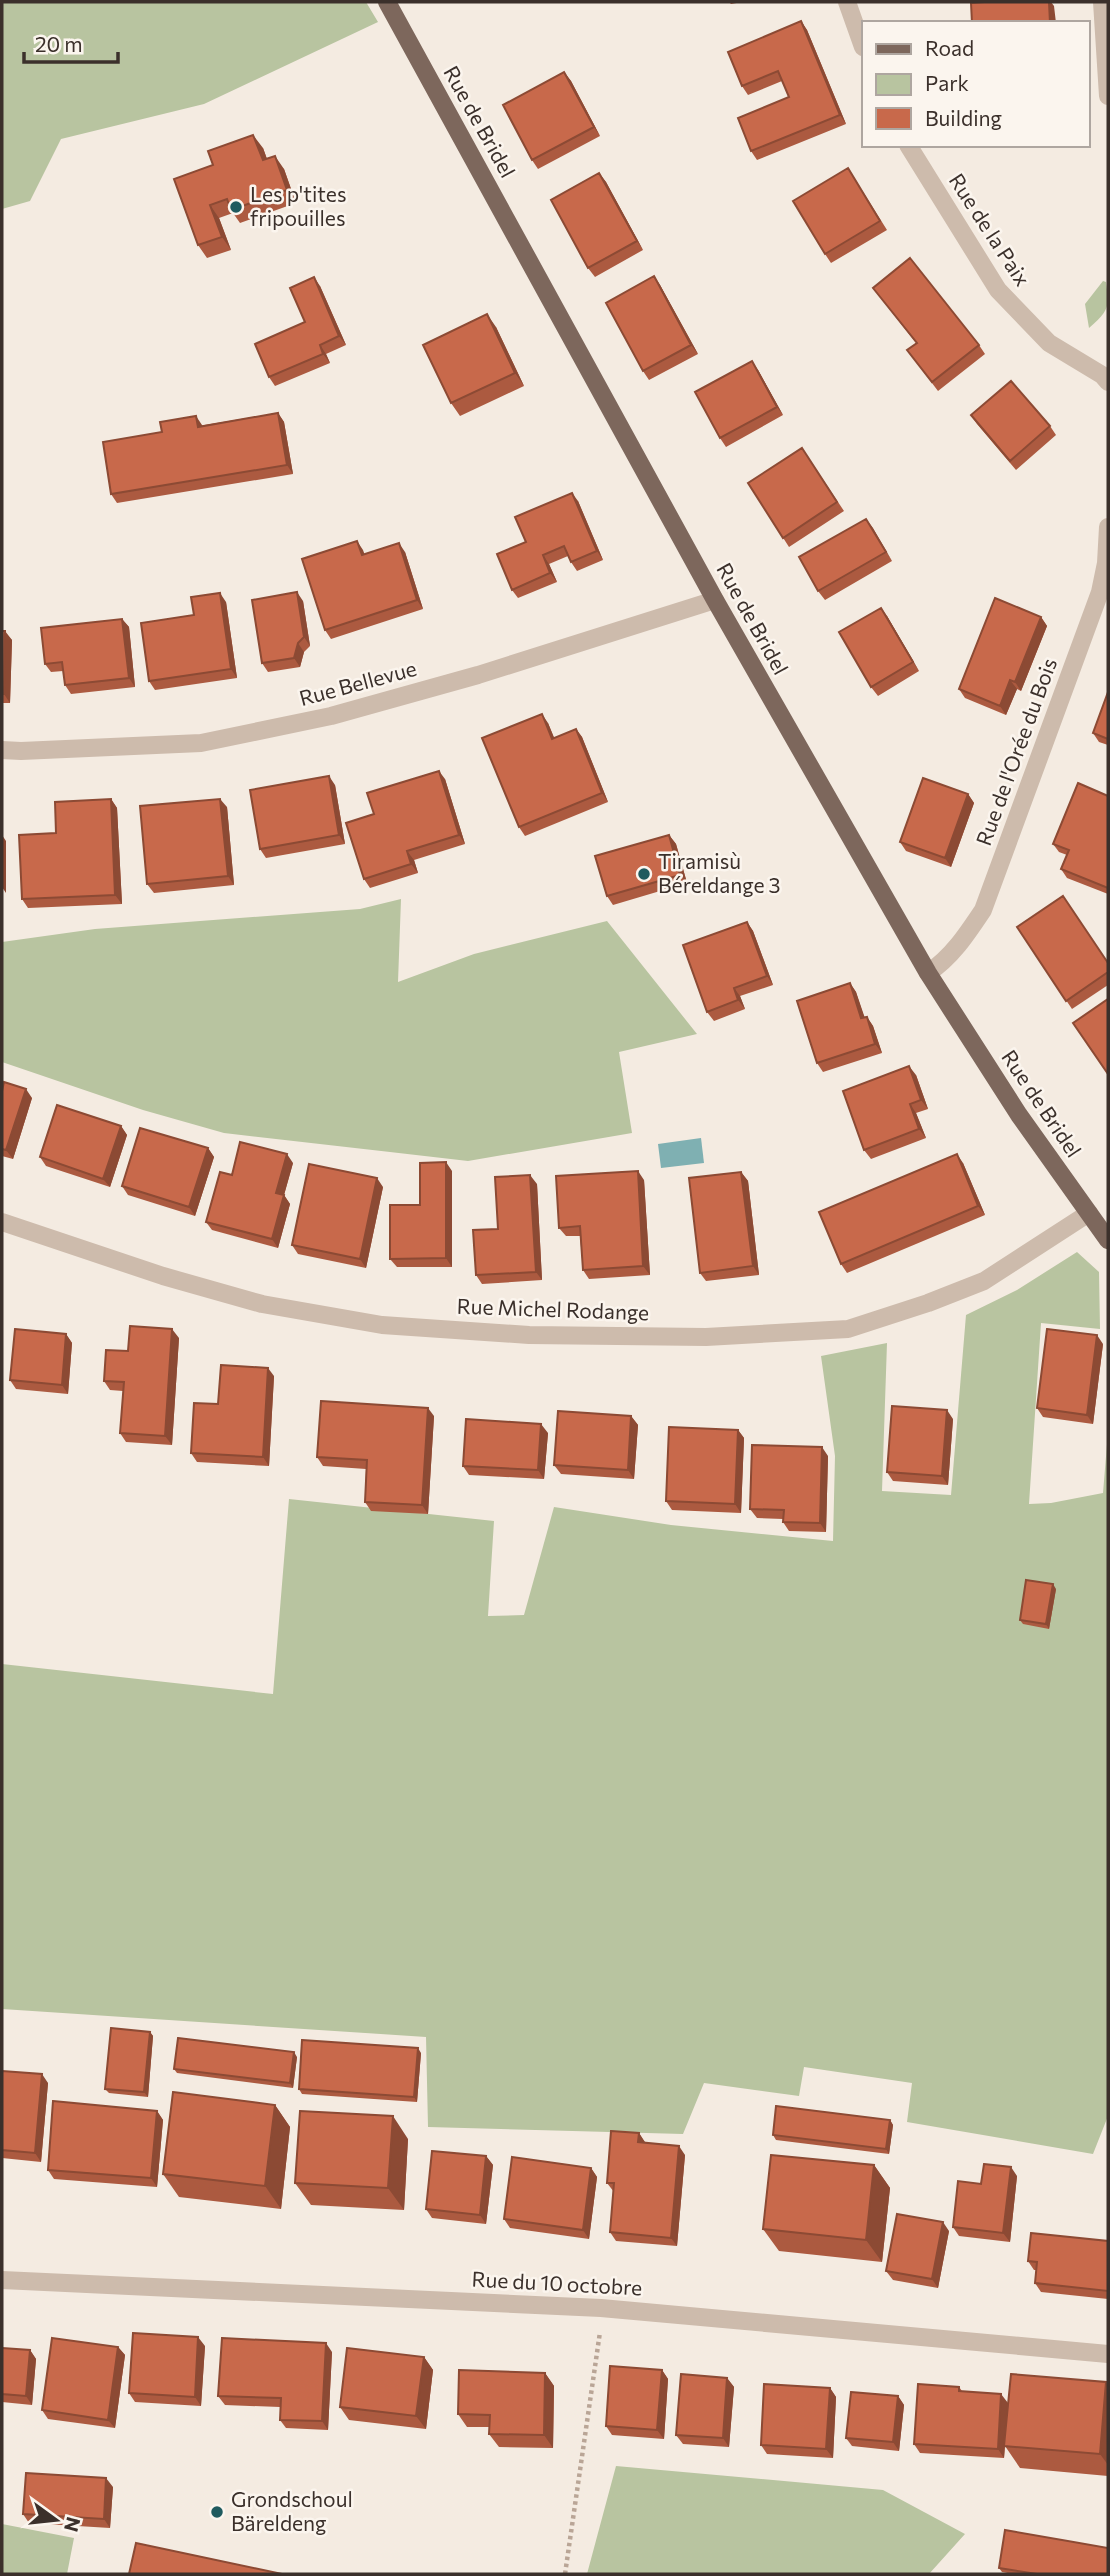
<svg xmlns="http://www.w3.org/2000/svg" width="1110" height="2576" font-family="Commissioner,sans-serif">
<rect width="100%" height="100%" fill="#f4ebe1"/>
<path fill="#b8c4a0" d="M2,2H366L378,22L204,104L61,139L30,201L2,209Z
M1103,281L1106,282C1110,308 1108,311 1089,328L1085,304Z
M401,899L398,982L474,954L607,921L697,1034L619,1052L632,1133L468,1161L390,1152L224,1133L143,1110L2,1062V942L95,929L360,909Z
M1077,1252L1099,1272L1100,1329L1041,1323L1029,1504L1051,1503L1103,1493L1108,1432V2116L1093,2154L907,2122L912,2083L804,2067L799,2096L704,2083L683,2134L428,2127L426,2037L2,2009V1664L273,1694L289,1499L494,1521L488,1616L524,1615L554,1507L671,1525L833,1541L835,1456L821,1356L887,1343L882,1491L951,1495L966,1315L1017,1290Z
M616,2466L883,2490L965,2534L929,2574H587Z
M2,2524L74,2538L67,2574H2Z"/>
<path fill="#7fb0b2" d="M701,1138L704,1163L661,1168L658,1144Z"/>
<g fill="none" stroke-linecap="round" stroke-linejoin="round">
<path stroke="#b9a596" stroke-width="4.5" stroke-dasharray="3.5 3.5" stroke-linecap="butt" d="M565,2574L600,2332"/>
<path stroke="#cdbbac" stroke-width="18" d="M847,2L863,47
M1102,2L1108,96
M908,145L998,290L1049,343L1102,375L1108,382
M2,750L21,751L201,743L331,716L478,675L715,600
M928,973C952,957 967,934 983,910L1100,592L1106,563L1108,527
M2,1222L163,1276L262,1304L382,1325L529,1335L706,1337L848,1329L928,1303L984,1281L1089,1213
M2,2280L601,2308L1108,2354"/>
<path stroke="#7d675c" stroke-width="18" d="M387,2L715,600L928,973L1019,1115L1108,1240"/>
</g>
<path fill="#ac5a40" d="M729,2H742L731,4Z
M801,21L807,30L846,124L757,160L751,151L789,97L782,81L748,95L742,86Z
M564,72L571,81L600,136L538,169L532,160Z
M263,148L267,159L284,169L296,203L240,223L233,213L219,218L231,250L207,258L198,245L174,179Z
M848,168L887,230L831,263L825,254Z
M599,173L606,182L643,250L595,277L588,268Z
M654,276L660,285L698,354L649,380L643,371Z
M320,286L346,345L326,354L330,363L275,386L269,377L305,322Z
M873,288L979,345L985,354L938,391L907,350L916,343Z
M496,327L524,386L460,416L451,403Z
M758,370L783,415L726,447L720,438Z
M278,413L284,422L293,474L117,503L111,494L162,432Z
M971,415L1050,426L1056,435L1016,470L977,424Z
M802,448L844,511L789,547L748,483Z
M578,501L603,560L577,571L571,562L568,556L549,564L557,582L518,598L512,590L526,542Z
M866,519L892,561L825,600L818,591Z
M357,541L364,554L405,552L423,609L331,639L325,630Z
M303,601L310,646L304,652L300,667L268,672L262,663Z
M226,602L237,678L155,690L149,681L194,615Z
M887,616L919,671L878,696L871,687Z
M1041,617L1047,626L1021,691L1017,689L1006,715L965,698L959,689Z
M122,619L129,627L135,687L71,694L65,685L63,671L51,672L45,664Z
M2,631L12,640L10,703H2Z
M1108,692V745L1099,742L1093,733Z
M548,723L554,738L576,729L582,737L608,802L525,836L519,827Z
M445,779L465,844L414,860L418,873L370,888L364,879L374,814Z
M335,785L345,844L266,858L260,849Z
M968,794L974,803L951,867L906,851L900,842Z
M1108,796V894L1067,878L1061,869L1067,855L1059,852L1053,844Z
M111,799L117,808L122,904L28,908L22,899L56,833Z
M227,807L234,885L154,893L147,884Z
M669,835L676,844L687,883L613,905L607,896Z
M747,922L753,931L773,985L740,996L745,1009L714,1021L707,1012Z
M1017,927L1108,963V985L1072,1009Z
M850,983L856,992L864,1017H867L873,1026L882,1053L823,1072L817,1063Z
M916,1075L928,1109L916,1113L926,1138L871,1159L864,1150Z
M2,1091L32,1098L13,1159L2,1156Z
M121,1126L127,1135L110,1187L46,1166L40,1157Z
M208,1148L214,1157L195,1216L128,1195L122,1186Z
M293,1163L284,1195L290,1204L278,1248L212,1230L206,1222L232,1175Z
M963,1163L985,1215L847,1273L841,1264Z
M452,1171V1267H397L390,1259L420,1205Z
M741,1172L748,1181L759,1275L706,1281L700,1273Z
M644,1180L650,1275L589,1279L583,1270L580,1236H566L559,1228Z
M537,1184L542,1280L482,1284L476,1275L498,1229Z
M383,1187L366,1268L298,1254L292,1245Z
M66,1334L72,1343L68,1394L16,1389L10,1380Z
M179,1338L172,1445L126,1442L120,1433L123,1391L110,1390L104,1381L128,1351Z
M1103,1344L1093,1424L1043,1417L1037,1408Z
M274,1376L269,1466L197,1462L191,1453L218,1404Z
M434,1416L428,1514L371,1511L365,1502L366,1469L323,1466L317,1457Z
M631,1416L638,1425L634,1479L561,1474L554,1465Z
M953,1419L948,1485L893,1481L887,1472Z
M738,1430L744,1438L741,1513L672,1510L666,1501Z
M548,1433L544,1479L469,1475L463,1466Z
M828,1456L826,1532L789,1531L783,1522V1519L757,1518L750,1509Z
M1056,1589L1049,1629L1023,1624L1020,1620Z
M150,2032L153,2036L148,2097L109,2093L105,2089Z
M421,2053L417,2102L302,2094L299,2089Z
M297,2057L293,2088L177,2073L174,2069Z
M2,2071L48,2083L41,2162L2,2158Z
M275,2105L290,2127L281,2209L179,2197L163,2174Z
M157,2111L163,2120L157,2187L54,2179L48,2170Z
M890,2120L893,2125L889,2154L776,2140L773,2135Z
M639,2133L645,2143L685,2155L677,2246L616,2241L610,2232L614,2192L607,2183Z
M408,2139L404,2210L311,2205L295,2183Z
M486,2156L493,2165L486,2224L432,2218L426,2209Z
M874,2165L890,2188L882,2262L779,2251L763,2229Z
M591,2168L597,2177L589,2239L510,2228L504,2219Z
M1017,2176L1010,2242L959,2236L953,2227L981,2184Z
M949,2231L938,2288L893,2280L886,2271Z
M1108,2241V2299L1041,2292L1035,2283L1036,2270H1034L1028,2261Z
M205,2346L201,2406L135,2402L129,2393Z
M118,2347L125,2355L115,2428L48,2419L42,2410Z
M2,2348L30,2350L36,2359L32,2405L2,2402Z
M332,2352L328,2430L286,2428L280,2420V2407L225,2405L218,2396Z
M424,2357L433,2370L426,2429L349,2420L340,2407Z
M662,2370L668,2379L664,2439L612,2435L606,2426Z
M545,2373L554,2386L553,2448L499,2447L489,2434L490,2427H467L458,2414Z
M727,2378L734,2387L729,2447L683,2444L676,2435Z
M1106,2382L1108,2385V2476L1020,2468L1005,2446L1004,2458L920,2453L914,2444L959,2387L962,2391L1008,2403L1006,2426Z
M830,2388L836,2397L833,2458L767,2454L761,2445Z
M898,2396L904,2405L899,2451L852,2446L846,2438Z
M113,2487L110,2528L29,2523L23,2514Z
M999,2568L1108,2574H1013L1002,2572Z"/>
<path fill="#8c4a34" d="M1049,2H1051L1054,6L1056,23H1050Z
M801,21L807,30L846,124L840,115Z
M564,72L571,81L600,136L594,127Z
M253,135L263,148L272,173L263,160Z
M275,156L284,169L296,203L287,190Z
M599,173L606,182L643,250L637,241Z
M210,205L219,218L231,250L222,237Z
M654,276L660,285L698,354L691,345Z
M314,277L320,286L346,345L339,336Z
M487,314L496,327L524,386L515,373Z
M320,345L326,354L330,363L323,354Z
M752,361L758,370L783,415L777,407Z
M278,413L284,422L293,474L287,465Z
M196,416L202,425L204,435L198,427Z
M572,493L578,501L603,560L597,551Z
M866,519L873,528L892,561L886,552Z
M357,541L363,550L368,564L362,555Z
M399,543L405,552L423,609L417,600Z
M543,555L549,564L557,582L550,573Z
M297,592L303,601L310,646L304,637Z
M220,593L226,602L237,678L231,669Z
M881,608L887,616L919,671L913,662Z
M1041,617L1047,626L1021,691L1015,682Z
M122,619L129,627L135,687L129,678Z
M5,631L12,640L10,703L4,694Z
M298,643L304,652L300,667L294,658Z
M1010,680L1017,689L1006,715L1000,706Z
M542,714L548,723L558,747L552,739Z
M576,729L582,737L608,802L602,793Z
M439,771L445,779L465,844L459,835Z
M329,776L335,785L345,844L339,835Z
M968,794L974,803L951,867L945,858Z
M111,799L117,808L122,904L115,895Z
M220,799L227,807L234,885L228,876Z
M2,835L6,841V893L2,887Z
M669,835L676,844L687,883L680,875Z
M407,851L414,860L418,873L411,864Z
M747,922L753,931L773,985L767,976Z
M850,983L856,992L868,1027L861,1018Z
M734,988L740,996L745,1009L738,1000Z
M867,1017L873,1026L882,1053L875,1044Z
M909,1066L916,1075L928,1109L921,1100Z
M26,1089L32,1098L13,1159L6,1150Z
M910,1104L916,1113L926,1138L919,1129Z
M121,1126L127,1135L110,1187L103,1179Z
M208,1148L214,1157L195,1216L189,1207Z
M287,1154L293,1163L284,1195L290,1204L278,1248L272,1239L276,1193Z
M957,1154L963,1163L985,1215L978,1206Z
M446,1162L452,1171V1267L446,1258Z
M638,1171L644,1180L650,1275L643,1266Z
M741,1172L748,1181L759,1275L753,1266Z
M530,1175L537,1184L542,1280L536,1272Z
M377,1178L383,1187L366,1268L360,1259Z
M172,1329L179,1338L172,1445L165,1436Z
M66,1334L72,1343L68,1394L62,1385Z
M1097,1335L1103,1344L1093,1424L1087,1415Z
M268,1368L274,1376L269,1466L263,1457Z
M428,1408L434,1416L428,1514L422,1505Z
M947,1410L953,1419L948,1485L942,1476Z
M631,1416L638,1425L634,1479L628,1470Z
M541,1424L548,1433L544,1479L538,1470Z
M738,1430L744,1438L741,1513L735,1504Z
M822,1447L828,1456L826,1532L820,1523Z
M1053,1584L1056,1589L1049,1629L1046,1624Z
M150,2032L153,2036L148,2097L144,2092Z
M418,2048L421,2053L417,2102L414,2097Z
M294,2052L297,2057L293,2088L290,2083Z
M42,2074L48,2083L41,2162L35,2153Z
M275,2105L290,2127L281,2209L265,2186Z
M157,2111L163,2120L157,2187L151,2178Z
M393,2116L408,2139L404,2210L388,2188Z
M890,2120L893,2125L889,2154L886,2149Z
M639,2133L645,2142L644,2151L638,2142Z
M679,2146L685,2155L677,2246L671,2238Z
M486,2156L493,2165L486,2224L480,2215Z
M874,2165L890,2188L882,2262L866,2240Z
M1011,2167L1017,2176L1010,2242L1003,2233Z
M591,2168L597,2177L589,2239L583,2230Z
M943,2222L949,2231L938,2288L932,2279Z
M198,2337L205,2346L201,2406L195,2397Z
M326,2343L332,2352L328,2430L322,2421Z
M118,2347L125,2355L115,2428L108,2420Z
M30,2350L36,2359L32,2405L26,2396Z
M424,2357L433,2370L426,2429L416,2416Z
M662,2370L668,2379L664,2439L657,2430Z
M545,2373L554,2386L553,2448L544,2435Z
M727,2378L734,2387L729,2447L723,2438Z
M1106,2382L1108,2385V2465L1100,2454Z
M830,2388L836,2397L833,2458L826,2449Z
M1001,2394L1008,2403L1004,2458L998,2449Z
M898,2396L904,2405L899,2451L893,2442Z
M106,2478L113,2487L110,2528L104,2519Z"/>
<path fill="#c8694b" stroke="#8c4a34" stroke-width="2" d="M984,2H1049L1050,23H972L971,3Z
M801,21L840,115L751,151L738,118L789,97L778,71L742,86L728,52Z
M564,72L594,127L532,160L503,105Z
M253,135L263,160L275,156L287,190L231,210L227,199L210,205L222,237L198,245L174,179L213,165L208,151Z
M848,168L880,221L825,254L793,201Z
M599,173L637,241L588,268L551,200Z
M910,258L979,345L932,382L907,350L917,343L873,288Z
M654,276L691,345L643,371L606,303Z
M314,277L339,336L320,345L323,354L269,377L255,344L305,322L290,288Z
M487,314L515,373L451,403L423,345Z
M752,361L777,407L720,438L695,392Z
M1011,381L1050,426L1010,461L971,415Z
M278,413L287,465L111,494L103,442L162,432L160,422L196,416L198,427Z
M802,448L837,502L783,538L748,483Z
M572,493L597,551L571,562L564,546L543,555L550,573L512,590L497,554L526,542L515,517Z
M866,519L886,552L818,591L799,557Z
M357,541L362,555L399,543L417,600L325,630L302,559Z
M297,592L304,637L298,643L294,658L262,663L252,600Z
M220,593L231,669L149,681L141,623L194,615L191,597Z
M995,598L1041,617L1015,682L1010,680L1000,706L959,689Z
M881,608L913,662L871,687L839,632Z
M122,619L129,678L65,685L62,662L45,664L41,628Z
M2,631H5L4,694H2Z
M1108,692V739L1093,733Z
M542,714L552,739L576,729L602,793L519,827L482,738Z
M439,771L459,835L407,851L411,864L364,879L346,823L374,814L367,793Z
M329,776L339,835L260,849L250,790Z
M923,778L968,794L945,858L900,842Z
M1078,783L1108,796V888L1061,869L1069,850L1053,844Z
M111,799L115,895L22,899L19,835L56,833L55,802Z
M220,799L228,876L147,884L140,806Z
M669,835L680,875L607,896L595,856Z
M1063,896L1108,963V972L1066,1001L1017,927Z
M747,922L767,976L734,988L738,1000L707,1012L683,945Z
M850,983L861,1018L867,1017L875,1044L817,1063L797,1001Z
M1108,999V1074L1073,1023Z
M909,1066L921,1100L910,1104L919,1129L864,1150L843,1091Z
M4,1082L26,1089L6,1150L2,1149V1091Z
M57,1105L121,1126L103,1179L40,1157Z
M140,1128L208,1148L189,1207L122,1186Z
M240,1142L287,1154L276,1193L284,1195L272,1239L206,1222L220,1172L232,1175Z
M957,1154L978,1206L841,1264L819,1212Z
M446,1162V1258L390,1259V1205H420V1163Z
M309,1164L377,1178L360,1259L292,1245Z
M638,1171L643,1266L583,1270L580,1226L559,1228L556,1176Z
M741,1172L753,1266L700,1273L689,1178Z
M530,1175L536,1272L476,1275L473,1230L498,1229L495,1177Z
M130,1326L172,1329L165,1436L120,1433L124,1382L104,1381L106,1350L128,1351Z
M15,1329L66,1334L62,1385L10,1380Z
M1047,1329L1097,1335L1087,1415L1037,1408Z
M221,1365L268,1368L263,1457L191,1453L194,1403L218,1404Z
M321,1401L428,1408L422,1505L365,1502L367,1460L317,1457Z
M892,1406L947,1410L942,1476L887,1472Z
M558,1411L631,1416L628,1470L554,1465Z
M466,1419L541,1424L538,1470L463,1466Z
M669,1427L738,1430L735,1504L666,1501Z
M752,1445L822,1447L820,1523L783,1522L784,1510L750,1509Z
M1026,1580L1053,1584L1046,1624L1020,1620Z
M111,2028L150,2032L144,2092L105,2089Z
M178,2038L294,2052L290,2083L174,2069Z
M302,2040L418,2048L414,2097L299,2089Z
M2,2071L42,2074L35,2153L2,2150Z
M173,2092L275,2105L265,2186L163,2174Z
M53,2101L157,2111L151,2178L48,2170Z
M776,2106L890,2120L886,2149L773,2135Z
M300,2111L393,2116L388,2188L295,2183Z
M611,2131L639,2133L638,2142L679,2146L671,2238L610,2232L614,2183H607Z
M432,2151L486,2156L480,2215L426,2209Z
M771,2155L874,2165L866,2240L763,2229Z
M512,2157L591,2168L583,2230L504,2219Z
M984,2164L1011,2167L1003,2233L953,2227L958,2181L981,2184Z
M897,2214L943,2222L932,2279L886,2271Z
M1031,2233L1108,2241V2291L1035,2283L1037,2262L1028,2261Z
M133,2333L198,2337L195,2397L129,2393Z
M52,2338L118,2347L108,2420L42,2410Z
M222,2338L326,2343L322,2421L280,2420L281,2398L218,2396Z
M2,2348L30,2350L26,2396L2,2394Z
M347,2348L424,2357L416,2416L340,2407Z
M610,2366L662,2370L657,2430L606,2426Z
M459,2370L545,2373L544,2435L489,2434L490,2415L458,2414Z
M681,2374L727,2378L723,2438L676,2435Z
M1011,2374L1106,2382L1100,2454L1004,2446Z
M764,2384L830,2388L826,2449L761,2445Z
M918,2384L959,2387V2391L1001,2394L998,2449L914,2444Z
M851,2392L898,2396L893,2442L846,2438Z
M26,2473L106,2478L104,2519L23,2514Z
M1005,2530L1108,2548V2574H1037L999,2568Z
M136,2543L282,2574H129Z"/>
<g fill="#1f5a5e" stroke="#fbf5ee" stroke-width="2.5">
<circle cx="236" cy="207" r="7"/>
<circle cx="644" cy="874" r="7"/>
<circle cx="217" cy="2512" r="7"/>
</g>
<g text-anchor="middle" stroke-width="5" stroke-linejoin="round" paint-order="stroke">
<g font-size="21" fill="#3b302b" stroke="#fbf5ee">
<text transform="translate(479 122) rotate(61)" y="7">Rue de Bridel</text>
<text transform="translate(989 230) rotate(57)" y="7">Rue de la Paix</text>
<text transform="translate(752 619) rotate(61)" y="7">Rue de Bridel</text>
<text transform="translate(358 684) rotate(-15)" y="7">Rue Bellevue</text>
<text transform="translate(1017 752) rotate(-70)" y="7">Rue de l'Orée du Bois</text>
<text transform="translate(1041 1104) rotate(56)" y="7">Rue de Bridel</text>
<text transform="translate(553 1310) rotate(2)" y="7">Rue Michel Rodange</text>
<text transform="translate(557 2284) rotate(3)" y="7">Rue du 10 octobre</text>
</g>
<g font-size="21" fill="#3b302b" stroke="#fbf5ee" text-anchor="start">
<text x="250" y="202">Les p'tites<tspan x="250" dy="24">fripouilles</tspan></text>
<text x="658" y="869">Tiramisù<tspan x="658" dy="24">Béreldange 3</tspan></text>
<text x="231" y="2507">Grondschoul<tspan x="231" dy="24">Bäreldeng</tspan></text>
</g>
</g>
<rect width="1110" height="2576" fill="none" stroke="#3b302b" stroke-width="7"/>
<rect x="862" y="21" width="228" height="126" fill="#fbf5ee" stroke="#aea6a0" stroke-width="2"/>
<rect x="876" y="44" width="35" height="10" fill="#7d675c" stroke="#aea6a0" stroke-width="2"/>
<text x="925" y="56" font-size="21" fill="#3b302b">Road</text>
<rect x="876" y="74" width="35" height="21" fill="#b8c4a0" stroke="#aea6a0" stroke-width="2"/>
<text x="925" y="91" font-size="21" fill="#3b302b">Park</text>
<rect x="876" y="108" width="35" height="21" fill="#c8694b" stroke="#aea6a0" stroke-width="2"/>
<text x="925" y="126" font-size="21" fill="#3b302b">Building</text>
<g transform="translate(56 2520) rotate(105)" stroke="#fbf5ee" stroke-width="5" paint-order="stroke">
<path d="M0-5L12 26L0 18L-12 26Z" fill="#3b302b"/>
<text y="-10" font-size="19" font-weight="bold" text-anchor="middle" fill="#3b302b">N</text>
</g>
<path d="M24 52v10h94v-10" fill="none" stroke="#3b302b" stroke-width="3.5"/>
<text x="35" y="52" font-size="21" fill="#3b302b" stroke="#fbf5ee" stroke-width="5" paint-order="stroke">20 m</text>
</svg>
